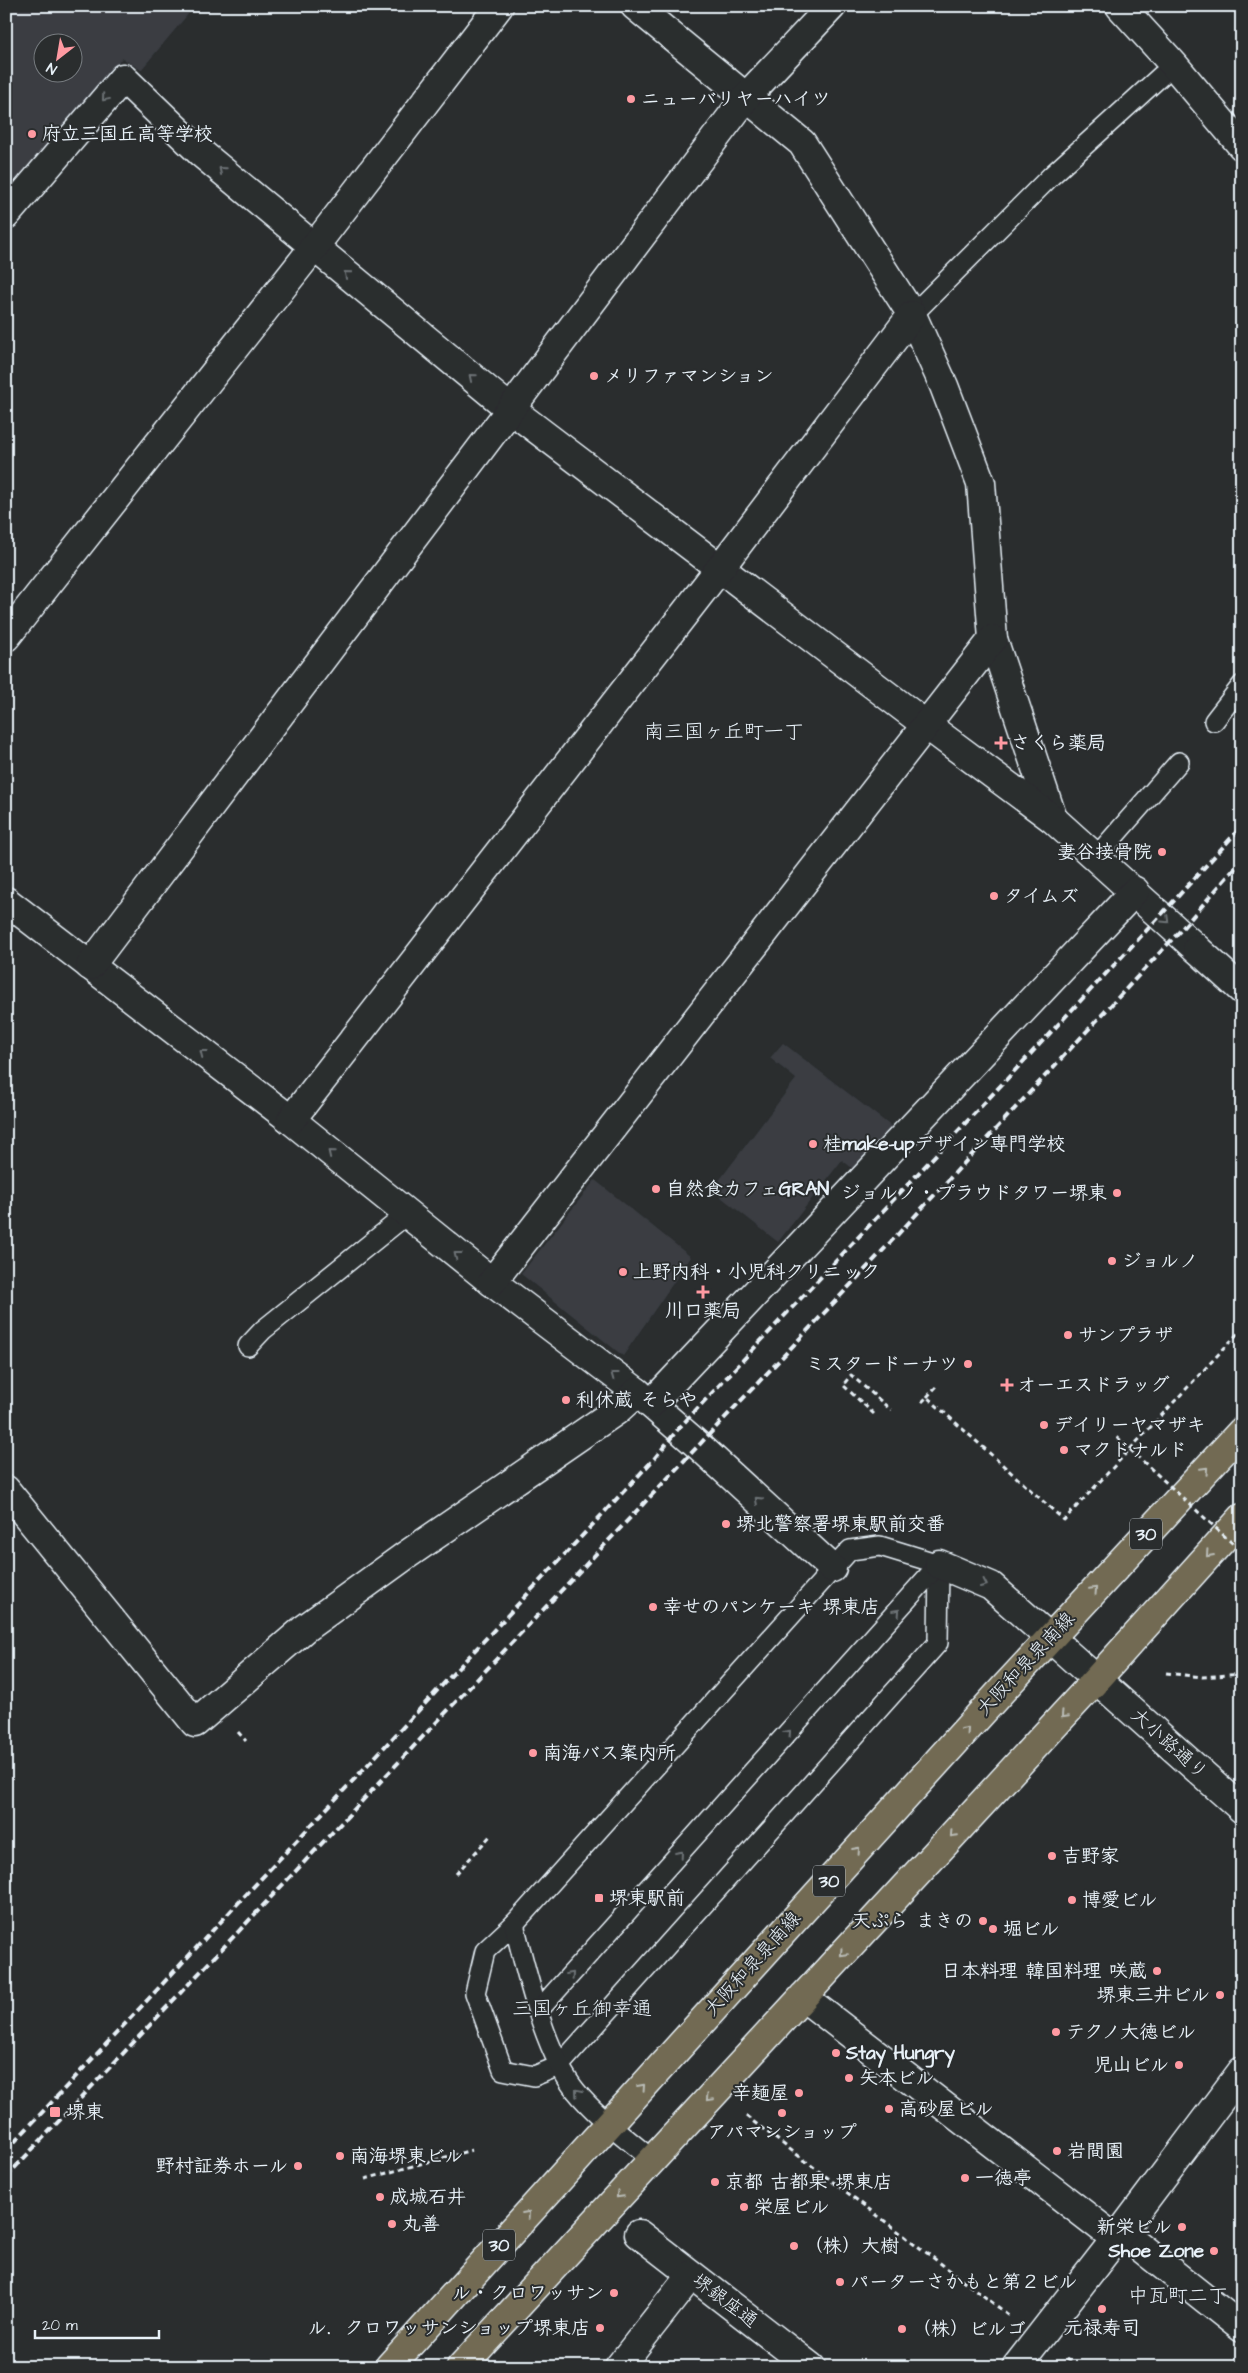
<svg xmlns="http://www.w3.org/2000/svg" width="1248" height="2373" viewBox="0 0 1248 2373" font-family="'Architects Daughter','Klee One',sans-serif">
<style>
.built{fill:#3a3d43;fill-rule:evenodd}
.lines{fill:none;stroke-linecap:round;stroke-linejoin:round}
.lane-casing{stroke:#e8f1f8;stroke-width:22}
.street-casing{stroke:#e8f1f8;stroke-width:31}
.secondary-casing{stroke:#e8f1f8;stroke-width:31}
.primary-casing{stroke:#e8f1f8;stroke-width:31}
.path{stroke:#e8f1f8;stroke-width:3;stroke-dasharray:5 4;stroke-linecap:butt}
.lane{stroke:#2a2d2e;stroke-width:19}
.street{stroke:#2a2d2e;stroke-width:28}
.secondary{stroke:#2a2d2e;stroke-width:28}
.primary{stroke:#726b52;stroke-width:28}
.rail{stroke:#e8f1f8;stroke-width:4;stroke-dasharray:8 4;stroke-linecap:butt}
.path-bridge{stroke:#e8f1f8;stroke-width:3;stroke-dasharray:5 4;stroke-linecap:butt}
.oneway{stroke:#6c7275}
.oneway2{stroke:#b9bbb6}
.poi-dot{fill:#ff9aa2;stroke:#2a2d2e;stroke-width:2}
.labels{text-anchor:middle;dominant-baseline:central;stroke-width:4;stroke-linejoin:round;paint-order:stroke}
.shield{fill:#2a2d2e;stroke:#afb6bb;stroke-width:1}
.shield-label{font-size:18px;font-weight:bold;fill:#e8f1f8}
.poi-label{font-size:19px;font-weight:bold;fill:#e8f1f8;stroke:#2a2d2e;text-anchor:start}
.street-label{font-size:19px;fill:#e8f1f8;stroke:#2a2d2e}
.neighbourhood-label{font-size:20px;fill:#e8f1f8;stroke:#2a2d2e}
</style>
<rect width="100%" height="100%" fill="#2a2d2e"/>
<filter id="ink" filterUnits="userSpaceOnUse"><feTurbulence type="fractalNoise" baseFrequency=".02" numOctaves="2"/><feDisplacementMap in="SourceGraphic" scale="10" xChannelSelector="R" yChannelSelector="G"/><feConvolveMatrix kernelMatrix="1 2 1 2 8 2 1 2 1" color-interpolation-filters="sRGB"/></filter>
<g filter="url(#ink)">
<g class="built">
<path d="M 6,6 L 195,6 L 141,70 L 122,58 L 6,196 ZM 42,42 L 72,42 L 72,72 L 42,72 Z"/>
<path d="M 783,1043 L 892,1127 L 857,1172 L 842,1160 L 778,1242 L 712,1190 L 796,1079 L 770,1058 Z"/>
<path d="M 595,1180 L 691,1257 L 623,1356 L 521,1274 Z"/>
</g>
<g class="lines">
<defs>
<g id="lane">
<path d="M 912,315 L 1051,176 L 1162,75"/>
<path d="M 1214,721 L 1242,685"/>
<path d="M 1096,857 L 1179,762"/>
<path d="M 248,1346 L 263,1330 L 406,1215"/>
<path d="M 880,1546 L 939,1564 L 938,1643 L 559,2066 L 534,2076 L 503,2070 L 475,1993 L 485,1951 L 514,1924 L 850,1550 Z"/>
<path d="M 514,1924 C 526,1971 545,2054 576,2091 C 597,2117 627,2138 652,2160"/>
<path d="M 538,2011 L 939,1564"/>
</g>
<g id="street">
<path d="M 635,6 L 802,143 L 912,315 L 944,386 L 981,483 L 993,639 L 1053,819"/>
<path d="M 1120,6 L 1174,65 L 1242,146"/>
<path d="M 6,215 L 123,78 L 201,153 L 509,408 L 925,724 L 1053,819 L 1197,949"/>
<path d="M 6,637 L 314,247 L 499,6"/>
<path d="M 6,901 L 291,1120 L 492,1282 L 637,1392 L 699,1446 L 832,1568"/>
<path d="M 90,966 L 747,96 L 832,6"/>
<path d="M 291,1120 L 720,568 L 912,315"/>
<path d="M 492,1282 L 993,639"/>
<path d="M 651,1404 L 1135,891"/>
<path d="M 6,1490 L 195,1723 L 304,1629 L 405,1556 L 616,1411 L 637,1392"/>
<path d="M 939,1564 L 991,1586 L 1050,1638"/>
<path d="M 803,1997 L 1116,2239"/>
<path d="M 1121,2232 L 1242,2328"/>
<path d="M 639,2234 L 811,2367"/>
<path d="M 619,2367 L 691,2275"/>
<path d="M 1016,2367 L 1121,2232 L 1242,2071"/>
</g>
<g id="secondary">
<path d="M 1197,949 L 1242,990"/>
<path d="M 1050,1638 L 1242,1809"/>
</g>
<g id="primary">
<path d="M 389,2367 L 1005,1687 L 1242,1431"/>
<path d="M 461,2367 L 1097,1679 L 1242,1518"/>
</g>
</defs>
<use href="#lane" class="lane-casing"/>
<use href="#street" class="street-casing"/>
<use href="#secondary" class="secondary-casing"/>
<use href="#primary" class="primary-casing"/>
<g class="path">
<path d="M 927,1397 L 936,1387"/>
<path d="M 922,1402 L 927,1397 L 1064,1520 L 1242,1329"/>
<path d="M 874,1414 L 843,1385 L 851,1375 L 891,1410"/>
<path d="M 1117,1437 L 1136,1455"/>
<path d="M 1166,1673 L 1202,1677 L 1242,1674"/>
<path d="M 238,1732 L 246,1741"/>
<path d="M 456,1874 L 491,1835"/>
<path d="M 746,2116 L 1010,2316"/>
<path d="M 365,2179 L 472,2150"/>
<path d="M 1067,2359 L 1077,2367"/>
</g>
<use href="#lane" class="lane"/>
<use href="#street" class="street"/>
<use href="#secondary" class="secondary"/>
<use href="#primary" class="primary"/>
<g class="rail">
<path d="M 6,2151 L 654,1459 L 679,1428 L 1161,915 L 1242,826"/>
<path d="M 6,2177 L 860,1275 L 1179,932 L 1242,860"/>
</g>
<path class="path-bridge" d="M 1136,1455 L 1242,1552"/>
</g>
<defs><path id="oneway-chevron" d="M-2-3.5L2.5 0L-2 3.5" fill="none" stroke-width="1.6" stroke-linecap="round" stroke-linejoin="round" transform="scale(1.25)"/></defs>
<g class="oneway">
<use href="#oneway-chevron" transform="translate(105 98) rotate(130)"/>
<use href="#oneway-chevron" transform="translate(222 170) rotate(-140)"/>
<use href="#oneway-chevron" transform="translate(347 274) rotate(-140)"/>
<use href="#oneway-chevron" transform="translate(472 377) rotate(-140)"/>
<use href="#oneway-chevron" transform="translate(1166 920) rotate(44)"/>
<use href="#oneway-chevron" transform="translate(203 1053) rotate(-142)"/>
<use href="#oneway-chevron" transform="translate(331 1153) rotate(-141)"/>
<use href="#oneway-chevron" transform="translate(457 1255) rotate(-142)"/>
<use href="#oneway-chevron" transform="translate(614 1375) rotate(-143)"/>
<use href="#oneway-chevron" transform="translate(758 1500) rotate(-137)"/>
<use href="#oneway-chevron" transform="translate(984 1584) rotate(25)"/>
<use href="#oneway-chevron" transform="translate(897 1612) rotate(-48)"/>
<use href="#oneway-chevron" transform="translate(788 1733) rotate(-48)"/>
<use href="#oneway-chevron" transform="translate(680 1854) rotate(-49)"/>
<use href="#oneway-chevron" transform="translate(571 1975) rotate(-48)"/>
<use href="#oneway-chevron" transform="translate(578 2092) rotate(-131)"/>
</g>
<g class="oneway2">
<use href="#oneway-chevron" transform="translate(1205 1470) rotate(-47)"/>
<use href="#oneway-chevron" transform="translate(1209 1554) rotate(132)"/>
<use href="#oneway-chevron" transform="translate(1094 1590) rotate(-47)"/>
<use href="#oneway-chevron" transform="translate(1064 1715) rotate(133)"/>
<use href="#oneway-chevron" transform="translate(966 1730) rotate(-48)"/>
<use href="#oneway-chevron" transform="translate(953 1834) rotate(133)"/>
<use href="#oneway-chevron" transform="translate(857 1850) rotate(-48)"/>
<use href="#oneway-chevron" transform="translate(843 1953) rotate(133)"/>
<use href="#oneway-chevron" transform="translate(642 2087) rotate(-48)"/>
<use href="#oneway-chevron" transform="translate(709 2098) rotate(133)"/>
<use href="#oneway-chevron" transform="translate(619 2195) rotate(133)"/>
<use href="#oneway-chevron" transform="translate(527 2214) rotate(-48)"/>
</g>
</g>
<g class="poi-dot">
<circle cx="631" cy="99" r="5"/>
<circle cx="32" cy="134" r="5"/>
<circle cx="594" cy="376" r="5"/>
<path d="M998.5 735.5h5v5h5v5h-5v5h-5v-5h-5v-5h5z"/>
<circle cx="1162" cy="852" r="5"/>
<circle cx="994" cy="896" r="5"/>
<circle cx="813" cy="1144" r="5"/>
<circle cx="656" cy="1189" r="5"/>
<circle cx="1117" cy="1193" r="5"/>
<circle cx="1112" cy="1261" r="5"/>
<circle cx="623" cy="1272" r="5"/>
<path d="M700.5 1284.5h5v5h5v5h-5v5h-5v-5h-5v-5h5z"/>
<circle cx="1068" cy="1335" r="5"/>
<circle cx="968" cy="1364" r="5"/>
<path d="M1004.5 1377.5h5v5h5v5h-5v5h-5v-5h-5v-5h5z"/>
<circle cx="566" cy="1400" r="5"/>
<circle cx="1044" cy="1425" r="5"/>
<circle cx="1064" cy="1450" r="5"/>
<circle cx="726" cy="1524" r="5"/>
<circle cx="653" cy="1607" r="5"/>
<circle cx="533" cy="1753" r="5"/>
<circle cx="1052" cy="1856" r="5"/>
<rect x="594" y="1893" width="10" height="10" rx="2.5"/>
<circle cx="1072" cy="1900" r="5"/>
<circle cx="983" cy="1921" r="5"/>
<circle cx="993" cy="1929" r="5"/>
<circle cx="1157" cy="1971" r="5"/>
<circle cx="1220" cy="1995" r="5"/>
<circle cx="1056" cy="2032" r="5"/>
<circle cx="836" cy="2053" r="5"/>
<circle cx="1179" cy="2065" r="5"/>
<circle cx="849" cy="2078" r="5"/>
<circle cx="799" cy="2093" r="5"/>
<circle cx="889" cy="2109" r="5"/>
<rect x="49" y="2106" width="12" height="12" rx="2.5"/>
<circle cx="782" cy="2113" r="5"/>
<circle cx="1057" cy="2151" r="5"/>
<circle cx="340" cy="2156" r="5"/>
<circle cx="298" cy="2166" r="5"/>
<circle cx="965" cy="2178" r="5"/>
<circle cx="715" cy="2182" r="5"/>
<circle cx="380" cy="2197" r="5"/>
<circle cx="744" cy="2207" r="5"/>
<circle cx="392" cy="2224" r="5"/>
<circle cx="1182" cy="2227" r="5"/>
<circle cx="794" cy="2246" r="5"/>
<circle cx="1214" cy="2251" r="5"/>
<circle cx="840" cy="2282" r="5"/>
<circle cx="614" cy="2293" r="5"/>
<circle cx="1102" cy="2309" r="5"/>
<circle cx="600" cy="2328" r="5"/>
<circle cx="902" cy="2329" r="5"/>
</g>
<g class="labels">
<g class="shield">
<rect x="1130" y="1518.5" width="32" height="31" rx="4"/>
<rect x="813" y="1865.5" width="32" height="31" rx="4"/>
<rect x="483" y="2229.5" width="32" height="31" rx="4"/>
</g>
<g class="shield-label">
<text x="1146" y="1534">30</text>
<text x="829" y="1881">30</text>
<text x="499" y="2245">30</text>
</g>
<g class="poi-label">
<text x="641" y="99">ニューバリヤーハイツ</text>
<text x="42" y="134">府立三国丘高等学校</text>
<text x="604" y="376">メリファマンション</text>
<text x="1011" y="743">さくら薬局</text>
<text x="1152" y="852" text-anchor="end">妻谷接骨院</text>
<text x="1004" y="896">タイムズ</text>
<text x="823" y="1144">桂make-upデザイン専門学校</text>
<text x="666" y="1189">自然食カフェGRAN</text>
<text x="1107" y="1193" text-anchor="end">ジョルノ・プラウドタワー堺東</text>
<text x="1122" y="1261">ジョルノ</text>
<text x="633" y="1272">上野内科・小児科クリニック</text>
<text x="703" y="1311" text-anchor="middle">川口薬局</text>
<text x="1078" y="1335">サンプラザ</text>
<text x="958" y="1364" text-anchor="end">ミスタードーナツ</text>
<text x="1017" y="1385">オーエスドラッグ</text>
<text x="576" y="1400">利休蔵 そらや</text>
<text x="1054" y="1425">デイリーヤマザキ</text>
<text x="1074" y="1450">マクドナルド</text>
<text x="736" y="1524">堺北警察署堺東駅前交番</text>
<text x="663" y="1607">幸せのパンケーキ 堺東店</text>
<text x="543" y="1753">南海バス案内所</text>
<text x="1062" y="1856">吉野家</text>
<text x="609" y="1898">堺東駅前</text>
<text x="1082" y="1900">博愛ビル</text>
<text x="973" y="1921" text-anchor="end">天ぷら まきの</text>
<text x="1003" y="1929">堀ビル</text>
<text x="1147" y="1971" text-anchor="end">日本料理 韓国料理 咲蔵</text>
<text x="1210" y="1995" text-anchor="end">堺東三井ビル</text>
<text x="1066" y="2032">テクノ大徳ビル</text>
<text x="846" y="2053">Stay Hungry</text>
<text x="1169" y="2065" text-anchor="end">児山ビル</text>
<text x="859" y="2078">矢本ビル</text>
<text x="789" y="2093" text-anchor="end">辛麺屋</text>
<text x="899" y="2109">高砂屋ビル</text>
<text x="66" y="2112">堺東</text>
<text x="782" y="2132" text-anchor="middle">アパマンショップ</text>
<text x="1067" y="2151">岩間園</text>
<text x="350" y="2156">南海堺東ビル</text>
<text x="288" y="2166" text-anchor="end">野村証券ホール</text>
<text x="975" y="2178">一徳亭</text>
<text x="725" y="2182">京都 古都果 堺東店</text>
<text x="390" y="2197">成城石井</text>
<text x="754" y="2207">栄屋ビル</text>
<text x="402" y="2224">丸善</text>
<text x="1172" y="2227" text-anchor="end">新栄ビル</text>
<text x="804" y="2246">（株）大樹</text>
<text x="1204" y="2251" text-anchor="end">Shoe Zone</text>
<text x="850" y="2282">パーターさかもと第２ビル</text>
<text x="604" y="2293" text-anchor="end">ル・クロワッサン</text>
<text x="590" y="2328" text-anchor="end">ル．クロワッサンショップ堺東店</text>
<text x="1102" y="2328" text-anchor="middle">元禄寿司</text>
<text x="912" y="2329">（株）ビルゴ</text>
</g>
<g class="street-label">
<text transform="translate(1026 1664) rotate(-47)">大阪和泉泉南線</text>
<text transform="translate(1169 1744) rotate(42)">大小路通り</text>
<text transform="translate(753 1964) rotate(-48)">大阪和泉泉南線</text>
<text transform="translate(725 2301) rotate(37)">堺銀座通</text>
</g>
<g class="neighbourhood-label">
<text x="724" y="732">南三国ヶ丘町一丁</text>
<text x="582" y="2009">三国ヶ丘御幸通</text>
<text x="1178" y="2296">中瓦町二丁</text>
</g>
</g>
<rect width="1248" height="2373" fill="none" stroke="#2a2d2e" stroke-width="25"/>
<rect x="12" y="12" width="1223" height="2348" fill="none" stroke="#e8f1f8" stroke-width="2" filter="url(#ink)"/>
<g transform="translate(58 58) rotate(211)"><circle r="24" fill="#2a2d2e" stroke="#767b7f"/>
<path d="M0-4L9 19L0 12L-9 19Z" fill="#ff9aa2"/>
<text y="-8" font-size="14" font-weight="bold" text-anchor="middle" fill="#e8f1f8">N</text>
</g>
<path d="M35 2330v8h124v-8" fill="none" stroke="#e8f1f8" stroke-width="2.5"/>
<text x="42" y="2330" font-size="15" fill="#e8f1f8" stroke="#2a2d2e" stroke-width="4" paint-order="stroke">20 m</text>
</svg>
